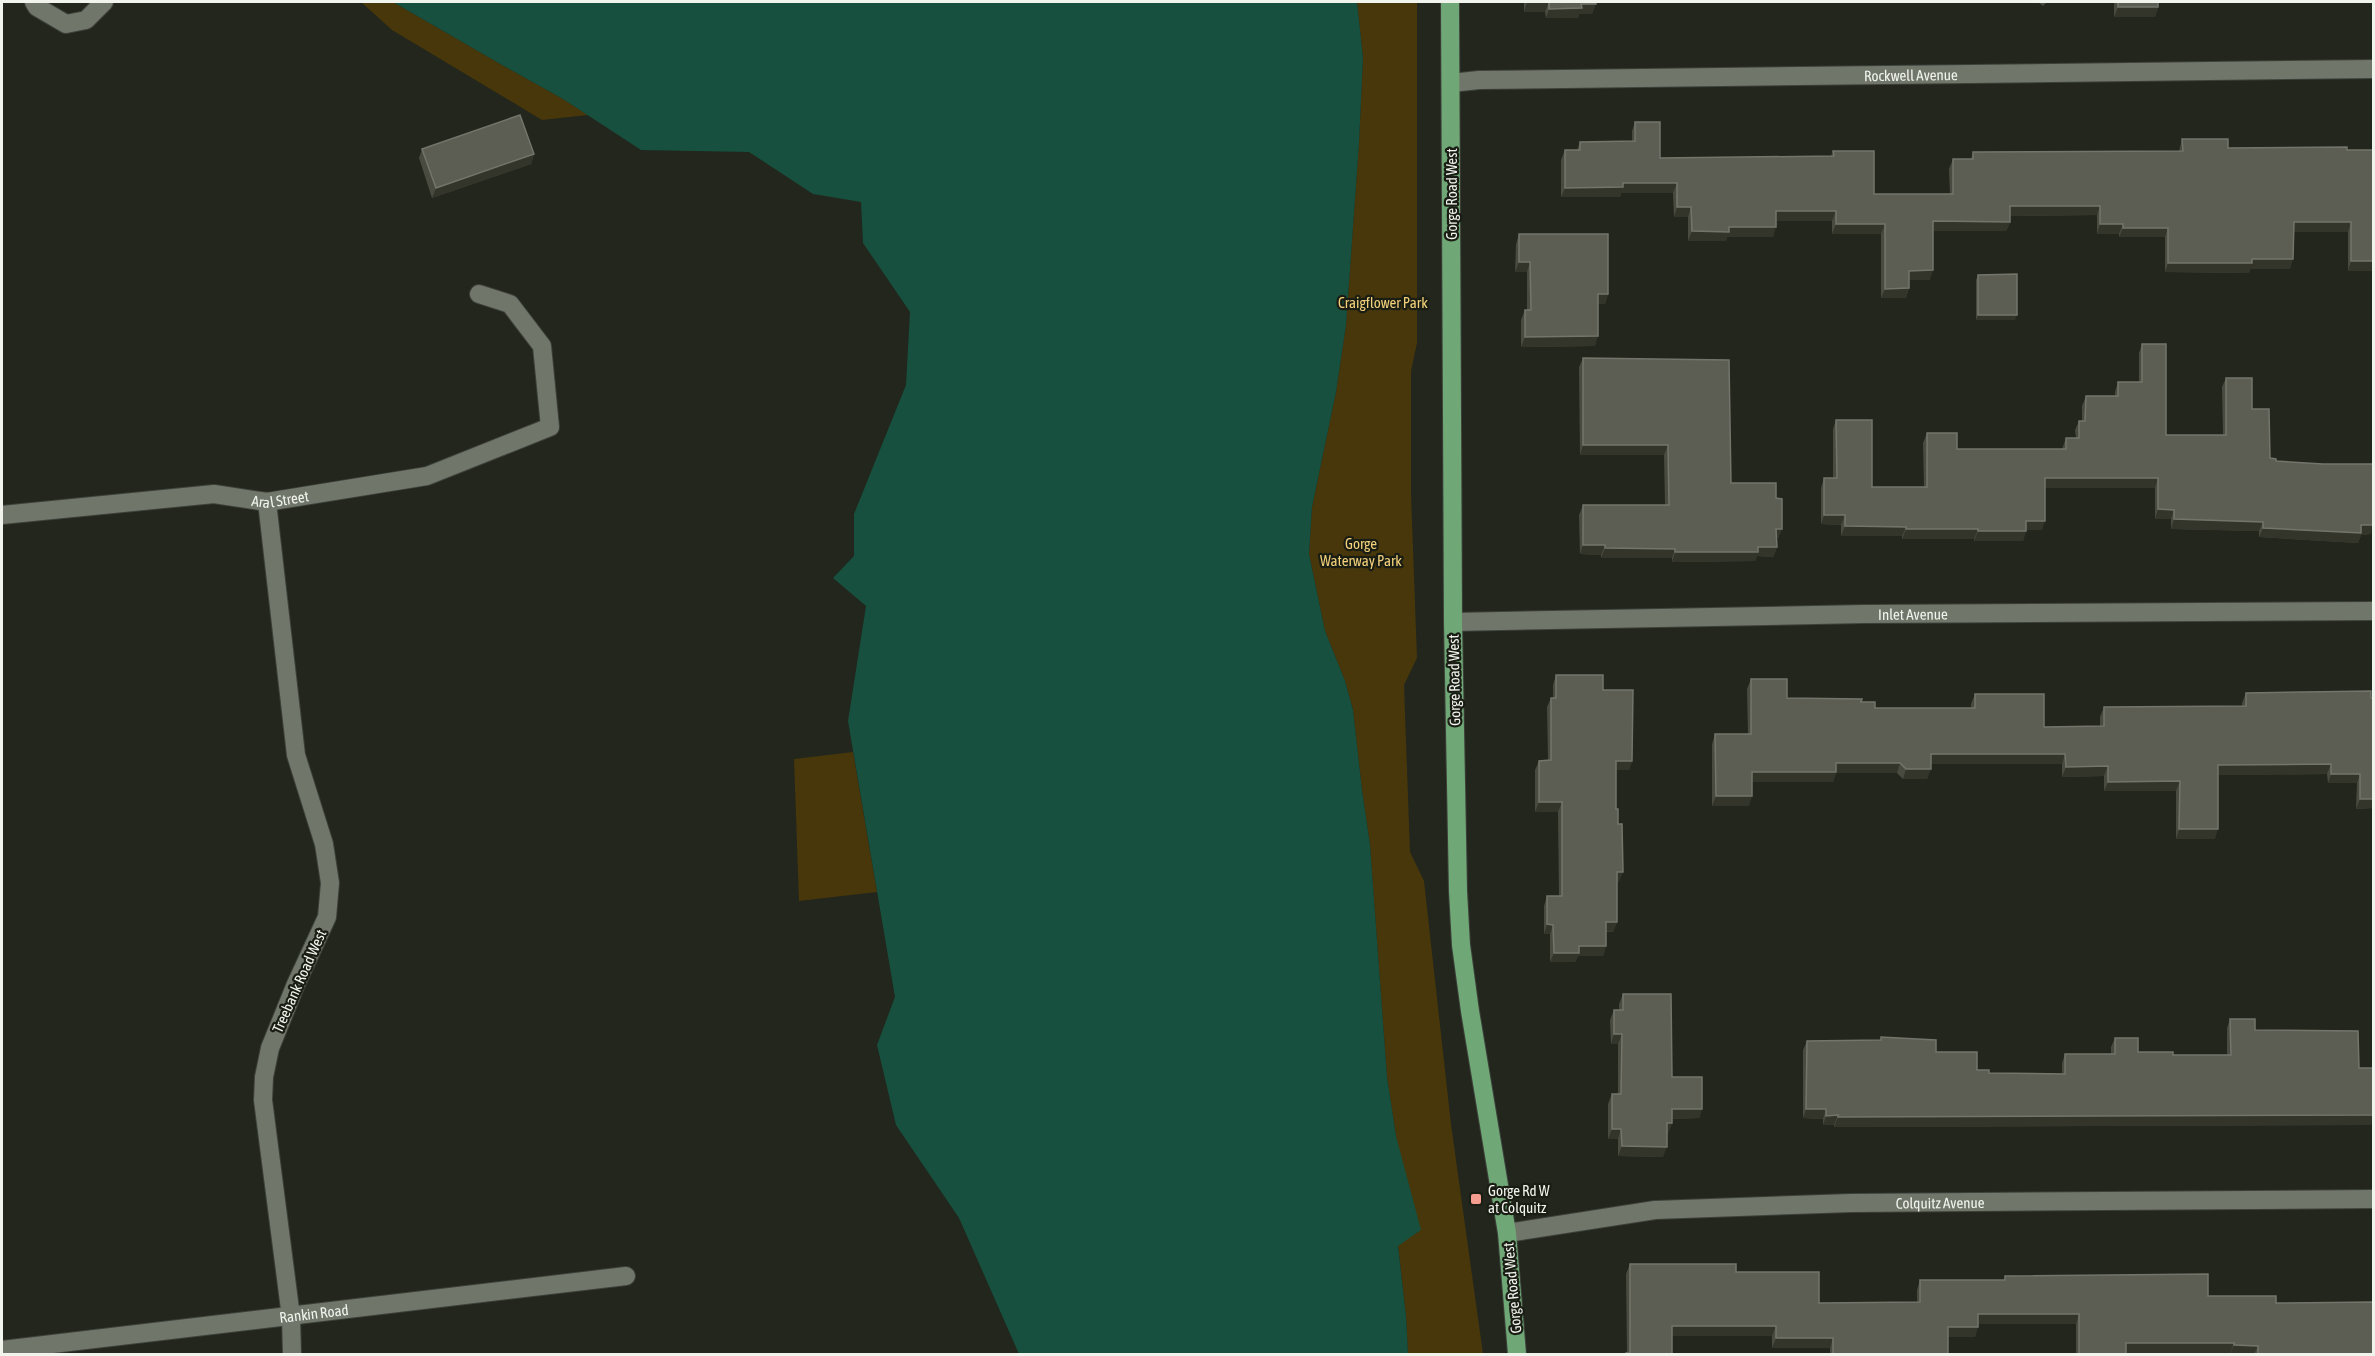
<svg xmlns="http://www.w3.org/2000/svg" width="2375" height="1356" viewBox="0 0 2375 1356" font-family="'Asap Condensed',sans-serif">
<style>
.green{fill:#47370b}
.water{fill:#17503e}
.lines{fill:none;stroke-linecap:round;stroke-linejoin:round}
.minor-casing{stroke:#3d413a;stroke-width:20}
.major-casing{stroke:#3d413a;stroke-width:20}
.minor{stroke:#71766b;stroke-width:18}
.major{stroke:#6fa776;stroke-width:18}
.wall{fill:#4a4b40}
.shaded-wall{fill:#33342a}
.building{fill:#5c5d53;stroke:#73756b;stroke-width:1.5}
.poi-dot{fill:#f59d8f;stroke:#191d14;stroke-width:2}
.labels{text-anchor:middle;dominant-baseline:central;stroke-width:4.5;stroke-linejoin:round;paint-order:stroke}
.street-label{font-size:15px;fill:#f0f4ed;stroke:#191d14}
.park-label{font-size:15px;fill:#f3d17a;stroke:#191d14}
.poi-label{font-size:15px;fill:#f0f4ed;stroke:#191d14;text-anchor:start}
</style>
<rect width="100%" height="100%" fill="#22261d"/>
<g class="green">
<path d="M 361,2 L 393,2 L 502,65 L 563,99 L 588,115 L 542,120 L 392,30 Z"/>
<path d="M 1357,2 L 1417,2 L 1417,343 L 1411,371 L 1411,494 L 1417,658 L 1404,685 L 1410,852 L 1424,881 L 1451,1124 L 1483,1354 L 1408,1354 L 1406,1316 L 1398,1245 L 1396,1136 L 1387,1077 L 1370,845 L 1362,790 L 1353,710 L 1345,681 L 1325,631 L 1309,554 L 1312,507 L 1336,392 L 1346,325 L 1359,143 L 1363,58 Z"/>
<path d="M 853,752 L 877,892 L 799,901 L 794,759 Z"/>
</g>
<path class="water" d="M 393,2 L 1357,2 L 1363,58 L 1359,143 L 1346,325 L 1336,392 L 1312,507 L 1309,554 L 1325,631 L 1345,681 L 1353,710 L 1362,790 L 1370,845 L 1387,1077 L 1396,1136 L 1421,1230 L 1398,1246 L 1406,1316 L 1408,1354 L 1019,1354 L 959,1218 L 896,1125 L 877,1045 L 895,997 L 848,721 L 866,606 L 833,578 L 854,556 L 854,514 L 906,385 L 910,312 L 863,243 L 861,202 L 813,194 L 749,152 L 641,150 L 563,99 L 502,65 Z"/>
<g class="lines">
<defs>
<g id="minor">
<path d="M 34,2 L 37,7 L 66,24 L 86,20 L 104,2"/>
<path id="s1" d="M 1451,83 L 1479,80 L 2374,69"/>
<path d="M 267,502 L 296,755 L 324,844 L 330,883 L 327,917 L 296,984 L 270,1048 L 264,1077 L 263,1100 L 291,1317 L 292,1354"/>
<path id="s2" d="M 2,515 L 214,494 L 267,502 L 427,476 L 550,427 L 542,346 L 510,304 L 479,294"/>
<path id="s3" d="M 1453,622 L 1864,614 L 2374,611"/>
<path id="s4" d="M 1507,1233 L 1655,1210 L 1851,1203 L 2374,1199"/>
<path id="s5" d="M 2,1350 L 626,1276"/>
</g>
<path id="major" d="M 1450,2 L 1453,622 L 1458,891 L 1461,945 L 1470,1011 L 1507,1233 L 1517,1354"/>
</defs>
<use href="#minor" class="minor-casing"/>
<use href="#major" class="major-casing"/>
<use href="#minor" class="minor"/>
<use href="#major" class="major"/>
</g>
<g class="wall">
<path d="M 1524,2 L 1596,2 L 1592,14 L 1579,14 L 1578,18 L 1546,18 L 1545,12 L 1524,12 Z"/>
<path d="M 2038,2 L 2047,2 L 2043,6 Z"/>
<path d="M 2103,2 L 2158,2 L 2158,7 L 2155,17 L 2114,17 L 2114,3 L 2103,3 Z"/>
<path d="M 1635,122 L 1660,158 L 1831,156 L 1833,151 L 1874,194 L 1950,194 L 1949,169 L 1953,159 L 1971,159 L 1973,152 L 2179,151 L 2182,139 L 2228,148 L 2347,150 L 2373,271 L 2348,271 L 2348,232 L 2294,232 L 2290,269 L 2250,269 L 2249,273 L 2165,272 L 2165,237 L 2119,237 L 2119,234 L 2097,234 L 2097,215 L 2010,216 L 2010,222 L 2006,231 L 1933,231 L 1930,280 L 1909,280 L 1909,288 L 1906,298 L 1881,298 L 1881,234 L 1832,234 L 1832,221 L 1776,221 L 1773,237 L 1727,237 L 1726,241 L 1688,241 L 1688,217 L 1674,217 L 1673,193 L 1621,193 L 1620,197 L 1561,197 L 1561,160 L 1565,150 L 1577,150 L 1580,142 L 1632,141 L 1632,131 Z"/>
<path d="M 422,149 L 534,154 L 531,164 L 432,198 L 419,158 Z"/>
<path d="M 1519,234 L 1608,294 L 1605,304 L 1598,304 L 1595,346 L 1521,347 L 1521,320 L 1525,310 L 1527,310 L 1527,272 L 1515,272 L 1516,244 Z"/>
<path d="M 1978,275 L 2015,320 L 1976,320 L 1976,280 Z"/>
<path d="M 2142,344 L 2166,435 L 2223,435 L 2222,387 L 2226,378 L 2252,409 L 2270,458 L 2276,461 L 2371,534 L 2361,535 L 2358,543 L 2259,537 L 2259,531 L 2171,529 L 2171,519 L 2155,519 L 2155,488 L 2045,488 L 2042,530 L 2026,530 L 2023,541 L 1974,541 L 1974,539 L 1902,539 L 1902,536 L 1841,536 L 1841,525 L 1821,524 L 1821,488 L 1824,478 L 1833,478 L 1833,429 L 1836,420 L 1872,487 L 1924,487 L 1923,443 L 1927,433 L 1957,449 L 2062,449 L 2066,438 L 2076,438 L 2075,430 L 2079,421 L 2082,421 L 2082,406 L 2086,396 L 2115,396 L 2115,392 L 2118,382 L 2139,382 L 2139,353 Z"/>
<path d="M 1583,358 L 1731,483 L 1776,498 L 1782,529 L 1778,538 L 1776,538 L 1777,547 L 1773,557 L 1757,556 L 1755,561 L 1672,562 L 1672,558 L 1601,558 L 1601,555 L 1580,554 L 1579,515 L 1583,505 L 1665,505 L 1664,455 L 1580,455 L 1579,367 Z"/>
<path d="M 1556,675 L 1603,690 L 1632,761 L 1629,770 L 1616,770 L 1616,809 L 1619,882 L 1617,882 L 1617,922 L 1613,932 L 1606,932 L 1606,946 L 1603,956 L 1578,956 L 1575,962 L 1550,962 L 1550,934 L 1544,934 L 1544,906 L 1547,896 L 1559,896 L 1558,812 L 1535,812 L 1535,770 L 1539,761 L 1548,760 L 1547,707 L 1551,698 L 1553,698 L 1553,685 Z"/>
<path d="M 1751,679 L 1787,698 L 1861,702 L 1875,708 L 1971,708 L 1971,704 L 1975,694 L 2044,727 L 2100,727 L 2100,717 L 2104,707 L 2242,706 L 2242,703 L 2246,693 L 2373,698 L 2373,808 L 2356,809 L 2357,783 L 2328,783 L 2327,774 L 2218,775 L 2215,839 L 2176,839 L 2176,791 L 2104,791 L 2104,776 L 2062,777 L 2062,764 L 1931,764 L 1927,779 L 1903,779 L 1897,773 L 1836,773 L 1833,782 L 1752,782 L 1749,806 L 1712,806 L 1712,744 L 1715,734 L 1748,734 L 1747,689 Z"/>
<path d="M 1623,994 L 1672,1077 L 1702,1109 L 1699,1118 L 1672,1119 L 1672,1123 L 1668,1133 L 1667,1133 L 1663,1157 L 1618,1156 L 1618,1139 L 1608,1139 L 1608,1104 L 1612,1094 L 1618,1094 L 1618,1044 L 1611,1044 L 1610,1020 L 1614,1010 L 1619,1010 L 1619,1004 Z"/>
<path d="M 2230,1019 L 2255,1030 L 2359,1068 L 2371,1125 L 1834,1127 L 1834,1125 L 1823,1125 L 1823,1119 L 1803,1118 L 1803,1050 L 1807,1041 L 1880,1040 L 1881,1037 L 1936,1052 L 1977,1070 L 1989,1073 L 2062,1074 L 2062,1063 L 2065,1054 L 2111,1054 L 2111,1047 L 2115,1038 L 2138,1052 L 2173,1055 L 2227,1055 L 2227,1028 Z"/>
<path d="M 1630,1264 L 1736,1272 L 1819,1303 L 1917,1302 L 1917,1290 L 1920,1280 L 2004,1280 L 2005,1276 L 2276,1303 L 2373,1354 L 2230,1354 L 2230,1353 L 2126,1353 L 2126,1354 L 2076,1354 L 2076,1324 L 1978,1324 L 1975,1337 L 1948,1337 L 1948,1354 L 1830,1354 L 1830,1348 L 1772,1348 L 1772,1336 L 1672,1336 L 1672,1354 L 1627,1353 L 1626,1274 Z"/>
</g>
<g class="shaded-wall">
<path d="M 1527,2 L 1549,2 L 1545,12 L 1524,12 Z"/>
<rect x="2103" y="2" width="11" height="1"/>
<path d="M 1581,4 L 1596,4 L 1592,14 L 1579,14 L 1578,18 L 1546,18 L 1549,9 Z"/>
<path d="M 2118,7 L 2158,7 L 2155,17 L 2114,17 Z"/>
<path d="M 534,154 L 531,164 L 432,198 L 436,188 Z"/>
<path d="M 1623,183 L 1677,183 L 1673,193 L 1621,193 L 1620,197 L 1561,197 L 1565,188 Z"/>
<path d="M 2010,206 L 2100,206 L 2097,215 L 2006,216 Z"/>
<path d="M 1677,207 L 1691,207 L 1688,217 L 1674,217 Z"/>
<path d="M 1776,211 L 1836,211 L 1832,221 L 1773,221 Z"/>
<path d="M 1933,221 L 2010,222 L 2006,231 L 1929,231 Z"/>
<path d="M 2294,222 L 2351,222 L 2348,232 L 2290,232 Z"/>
<path d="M 1836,224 L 1885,224 L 1881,234 L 1832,234 Z"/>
<path d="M 2100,224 L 2123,224 L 2119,234 L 2097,234 Z"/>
<path d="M 1729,227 L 1776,227 L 1773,237 L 1727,237 L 1726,241 L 1688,241 L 1692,231 Z"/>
<path d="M 2123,228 L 2168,228 L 2165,237 L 2119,237 Z"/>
<path d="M 2252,259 L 2293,259 L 2290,269 L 2250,269 L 2249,273 L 2165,272 L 2168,263 Z"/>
<path d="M 2351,261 L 2373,261 L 2373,271 L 2348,271 Z"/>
<path d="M 1519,262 L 1530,262 L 1527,272 L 1515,272 Z"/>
<path d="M 1933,270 L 1930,280 L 1905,280 L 1909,271 Z"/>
<path d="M 1909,288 L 1906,298 L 1881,298 L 1885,289 Z"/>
<path d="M 1598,294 L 1608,294 L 1605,304 L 1594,304 Z"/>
<path d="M 1978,315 L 2017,315 L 2015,320 L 1976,320 Z"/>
<path d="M 1598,336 L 1595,346 L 1521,347 L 1525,337 Z"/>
<path d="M 1583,445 L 1668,445 L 1664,455 L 1580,455 Z"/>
<path d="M 2045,478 L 2158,478 L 2155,488 L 2041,488 Z"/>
<path d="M 2158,509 L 2174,510 L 2171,519 L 2155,519 Z"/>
<path d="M 1824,515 L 1845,515 L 1841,525 L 1821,524 Z"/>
<path d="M 2174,519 L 2263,522 L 2259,531 L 2171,529 Z"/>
<path d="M 2026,521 L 2045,521 L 2042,530 L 2023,530 Z"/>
<path d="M 2373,525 L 2371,534 L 2361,535 L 2358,543 L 2259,537 L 2263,528 Z"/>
<path d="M 1845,526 L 1906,527 L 1902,536 L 1841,536 Z"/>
<path d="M 1776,529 L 1782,529 L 1778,538 L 1773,538 Z"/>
<path d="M 1906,529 L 1978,529 L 1974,539 L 1902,539 Z"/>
<path d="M 1978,531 L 2026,531 L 2023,541 L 1974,541 Z"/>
<path d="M 1583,545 L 1605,545 L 1601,555 L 1580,554 Z"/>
<path d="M 1758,547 L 1777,547 L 1773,557 L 1757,556 L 1755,561 L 1672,562 L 1675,552 Z"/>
<path d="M 1605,548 L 1675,549 L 1672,558 L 1601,558 Z"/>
<path d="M 1931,754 L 2065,754 L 2062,764 L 1927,764 Z"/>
<path d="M 1616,761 L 1632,761 L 1629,770 L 1613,770 Z"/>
<path d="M 1836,763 L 1900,763 L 1897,773 L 1836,773 L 1833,782 L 1749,782 L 1752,772 Z"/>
<path d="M 2331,764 L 2327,774 L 2215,775 L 2218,765 Z"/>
<path d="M 2108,766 L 2104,776 L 2062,777 L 2066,767 Z"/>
<path d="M 1906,769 L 1931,769 L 1927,779 L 1903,779 Z"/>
<path d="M 2331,774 L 2360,774 L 2357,783 L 2328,783 Z"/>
<path d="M 2180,781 L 2176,791 L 2104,791 L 2108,782 Z"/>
<path d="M 1716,796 L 1752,796 L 1749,806 L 1712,806 Z"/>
<path d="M 2360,799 L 2373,799 L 2373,808 L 2356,809 Z"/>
<path d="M 1539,802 L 1562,802 L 1558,812 L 1535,812 Z"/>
<path d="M 2179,829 L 2218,829 L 2215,839 L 2176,839 Z"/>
<path d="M 1617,872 L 1623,872 L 1619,882 L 1613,882 Z"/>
<path d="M 1606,922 L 1617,922 L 1613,932 L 1603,931 Z"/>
<path d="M 1547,924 L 1553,925 L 1550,934 L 1544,934 Z"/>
<path d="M 1579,946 L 1606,946 L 1603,956 L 1578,956 L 1575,962 L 1550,962 L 1554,953 Z"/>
<path d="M 1614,1034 L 1622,1034 L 1618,1044 L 1611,1044 Z"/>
<path d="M 1672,1109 L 1702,1109 L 1699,1118 L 1668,1119 Z"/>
<path d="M 1806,1109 L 1826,1109 L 1823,1119 L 1803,1118 Z"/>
<path d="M 1838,1115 L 1834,1125 L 1823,1125 L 1826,1116 Z"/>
<path d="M 2373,1115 L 2373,1119 L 2371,1125 L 1834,1127 L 1838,1117 Z"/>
<path d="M 1667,1123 L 1672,1123 L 1668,1133 L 1663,1133 Z"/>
<path d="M 1612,1129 L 1621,1129 L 1618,1139 L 1608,1139 Z"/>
<path d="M 1622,1146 L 1667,1147 L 1663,1157 L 1618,1156 Z"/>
<path d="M 1978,1314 L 2079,1314 L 2076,1324 L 1975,1324 Z"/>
<path d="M 1672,1326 L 1776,1326 L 1772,1336 L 1668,1336 Z"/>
<path d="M 1948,1327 L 1978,1327 L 1975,1337 L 1945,1337 Z"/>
<path d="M 1776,1338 L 1833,1338 L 1830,1348 L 1772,1348 Z"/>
<path d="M 2126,1343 L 2234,1343 L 2230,1353 L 2122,1353 Z"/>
<path d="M 2234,1345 L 2258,1346 L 2254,1354 L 2230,1354 Z"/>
</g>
<g class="building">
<path d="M 1527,2 L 1596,2 L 1596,4 L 1581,4 L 1582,8 L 1549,9 L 1549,2 Z"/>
<rect x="2118" y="2" width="40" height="5"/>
<path d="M 520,115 L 534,154 L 436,188 L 422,149 Z"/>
<path d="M 1635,122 L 1660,122 L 1660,158 L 1834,156 L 1833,151 L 1874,151 L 1874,194 L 1953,194 L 1953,159 L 1973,159 L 1973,152 L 2183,151 L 2182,139 L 2228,139 L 2228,148 L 2347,147 L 2347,150 L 2373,150 L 2373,261 L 2351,261 L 2351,222 L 2294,222 L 2293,259 L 2252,259 L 2252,263 L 2168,263 L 2168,228 L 2123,228 L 2123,224 L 2100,224 L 2100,206 L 2010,206 L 2010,222 L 1933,221 L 1933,270 L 1909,271 L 1909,288 L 1885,289 L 1885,224 L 1836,224 L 1836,211 L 1776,211 L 1776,227 L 1729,227 L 1729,232 L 1692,231 L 1691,207 L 1677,207 L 1677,183 L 1623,183 L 1623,187 L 1565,188 L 1565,150 L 1580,150 L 1580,142 L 1635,141 Z"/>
<path d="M 1519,234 L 1608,234 L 1608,294 L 1598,294 L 1598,336 L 1525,337 L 1525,310 L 1531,310 L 1530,262 L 1519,262 Z"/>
<path d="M 2017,274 L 2017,315 L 1978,315 L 1978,275 Z"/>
<path d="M 2142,344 L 2166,344 L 2166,435 L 2226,435 L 2226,378 L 2252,378 L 2252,409 L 2269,409 L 2270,458 L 2276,459 L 2276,461 L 2323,464 L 2373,464 L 2373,525 L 2361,525 L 2361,533 L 2263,528 L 2263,522 L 2174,519 L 2174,510 L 2158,509 L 2158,478 L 2045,478 L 2045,521 L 2026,521 L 2026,531 L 1978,531 L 1978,529 L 1906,529 L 1906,527 L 1845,526 L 1845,515 L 1824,515 L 1824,478 L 1837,478 L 1836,420 L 1872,420 L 1872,487 L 1927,487 L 1927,433 L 1957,433 L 1957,449 L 2066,449 L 2066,438 L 2079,438 L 2079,421 L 2085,421 L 2086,396 L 2118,396 L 2118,382 L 2142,382 Z"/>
<path d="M 1583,358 L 1729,360 L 1731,483 L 1776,483 L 1776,498 L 1782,499 L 1782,529 L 1776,529 L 1777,547 L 1758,547 L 1758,552 L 1675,552 L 1675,549 L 1605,548 L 1605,545 L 1583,545 L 1583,505 L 1669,505 L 1668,445 L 1583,445 Z"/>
<path d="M 1556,675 L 1603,675 L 1603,690 L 1633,690 L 1632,761 L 1616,761 L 1616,809 L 1618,809 L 1618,824 L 1622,824 L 1623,872 L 1617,872 L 1617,922 L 1606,922 L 1606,946 L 1579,946 L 1579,953 L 1554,953 L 1553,925 L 1547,924 L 1547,896 L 1562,896 L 1562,802 L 1539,802 L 1539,761 L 1551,760 L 1551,698 L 1556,698 Z"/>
<path d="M 1751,679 L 1787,679 L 1787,698 L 1862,699 L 1861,702 L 1875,702 L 1875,708 L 1975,708 L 1975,694 L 2044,694 L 2044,727 L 2104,726 L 2104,707 L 2246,706 L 2246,693 L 2371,691 L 2371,698 L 2373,698 L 2373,799 L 2360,799 L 2360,774 L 2331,774 L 2331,764 L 2218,765 L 2218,829 L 2179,829 L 2180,781 L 2108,782 L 2108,766 L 2066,767 L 2065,754 L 1931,754 L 1931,769 L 1906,769 L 1900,763 L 1836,763 L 1836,772 L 1752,772 L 1752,796 L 1716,796 L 1715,734 L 1751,734 Z"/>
<path d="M 1623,994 L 1671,994 L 1672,1077 L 1702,1077 L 1702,1109 L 1672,1109 L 1672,1123 L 1667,1123 L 1667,1147 L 1622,1146 L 1621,1129 L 1612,1129 L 1612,1094 L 1621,1094 L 1622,1034 L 1614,1034 L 1614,1010 L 1623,1010 Z"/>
<path d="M 2230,1019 L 2255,1019 L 2255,1030 L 2358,1031 L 2359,1068 L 2373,1068 L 2373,1115 L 1838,1117 L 1838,1115 L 1826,1116 L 1826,1109 L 1806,1109 L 1807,1041 L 1881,1040 L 1881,1037 L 1936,1040 L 1936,1052 L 1977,1052 L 1977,1070 L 1989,1070 L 1989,1073 L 2065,1074 L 2065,1054 L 2115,1054 L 2115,1038 L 2138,1038 L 2138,1052 L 2173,1052 L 2173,1055 L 2231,1055 Z"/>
<path d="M 1630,1264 L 1736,1264 L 1736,1272 L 1819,1272 L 1819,1303 L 1920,1302 L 1920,1280 L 2005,1280 L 2005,1276 L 2208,1274 L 2208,1296 L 2276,1296 L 2276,1303 L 2373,1302 L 2373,1354 L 2258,1354 L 2258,1346 L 2234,1345 L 2234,1343 L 2126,1343 L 2126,1354 L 2079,1354 L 2079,1314 L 1978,1314 L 1978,1327 L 1948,1327 L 1948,1354 L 1833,1354 L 1833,1338 L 1776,1338 L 1776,1326 L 1672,1326 L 1672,1354 L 1626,1354 L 1626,1353 L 1630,1353 Z"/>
</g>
<rect class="poi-dot" x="1470" y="1193" width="12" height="12" rx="3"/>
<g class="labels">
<g class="street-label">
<text stroke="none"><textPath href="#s1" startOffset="460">Rockwell Avenue</textPath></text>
<text transform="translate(1451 194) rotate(-90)">Gorge Road West</text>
<text stroke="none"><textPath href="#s2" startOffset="280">Aral Street</textPath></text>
<text stroke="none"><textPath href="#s3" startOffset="460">Inlet Avenue</textPath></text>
<text transform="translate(1454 680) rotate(-91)">Gorge Road West</text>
<text transform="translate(299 981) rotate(-66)">Treebank Road West</text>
<text stroke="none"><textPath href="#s4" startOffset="435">Colquitz Avenue</textPath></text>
<text transform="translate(1512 1288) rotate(-95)">Gorge Road West</text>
<text stroke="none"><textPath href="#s5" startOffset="314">Rankin Road</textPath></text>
</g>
<g class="park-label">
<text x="1383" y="302">Craigflower Park</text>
<text x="1361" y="543">Gorge<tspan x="1361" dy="17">Waterway Park</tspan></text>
</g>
<g class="poi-label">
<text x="1488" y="1190">Gorge Rd W<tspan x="1488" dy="17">at Colquitz</tspan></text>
</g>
</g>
<rect width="2375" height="1356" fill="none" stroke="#f0f4ed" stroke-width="6"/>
</svg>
